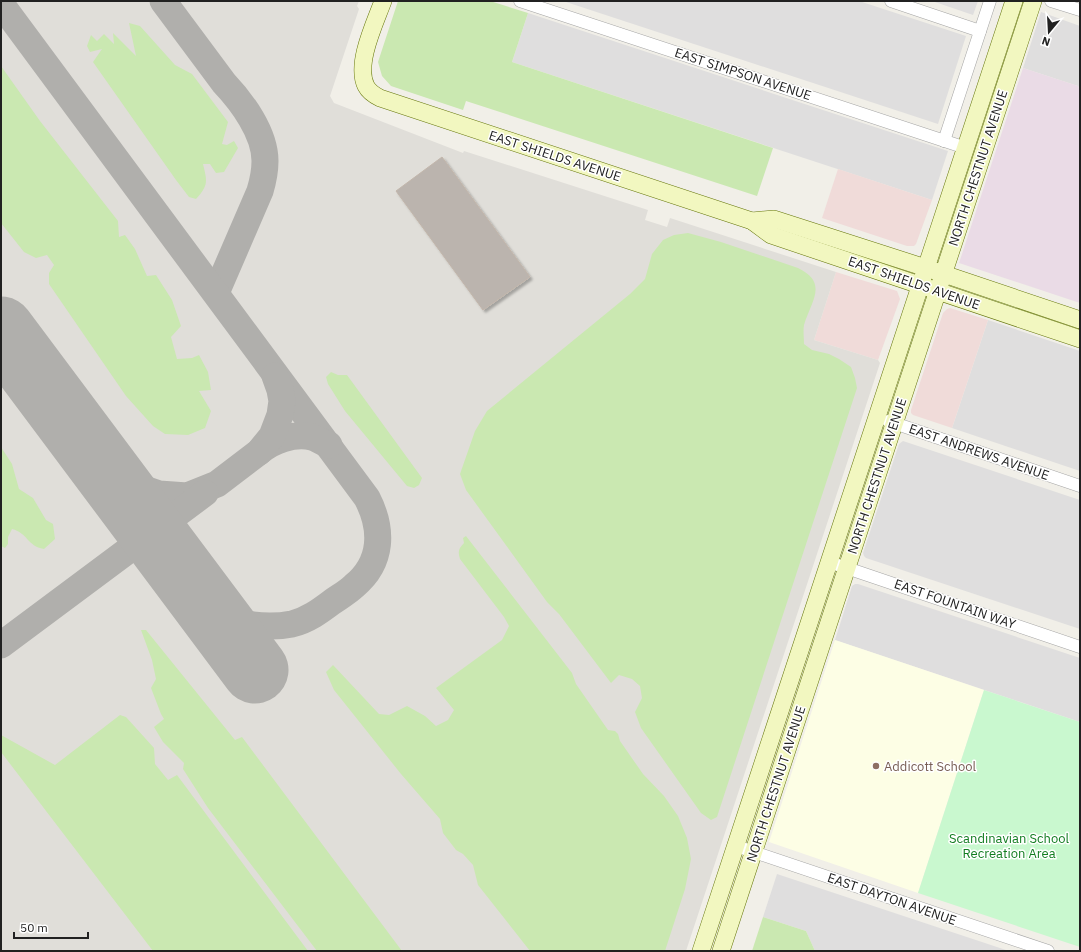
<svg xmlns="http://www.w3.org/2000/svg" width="1081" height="952" viewBox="0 0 1081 952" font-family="'IBM Plex Sans',sans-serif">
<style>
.residential{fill:#dfdede}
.commercial{fill:#f0dbd9}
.industrial{fill:#eadbe6}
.education{fill:#fdfee5}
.airport{fill:#e0ded9}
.grass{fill:#cae8b1}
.park{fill:#c9f8cf}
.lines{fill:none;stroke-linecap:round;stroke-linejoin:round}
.taxiway{stroke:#b0afac;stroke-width:27}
.runway{stroke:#b0afac;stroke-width:67}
.building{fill:#bbb4ae;stroke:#c2b6ab;filter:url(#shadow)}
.street-casing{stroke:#a5a5a5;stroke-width:13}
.secondary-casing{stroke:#65760a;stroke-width:18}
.street{stroke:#fff;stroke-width:12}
.secondary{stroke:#f2f7c0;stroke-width:17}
.education-dot{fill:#8d6e63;stroke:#fff;stroke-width:1.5}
.labels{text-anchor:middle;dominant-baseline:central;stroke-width:3;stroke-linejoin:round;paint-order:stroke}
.street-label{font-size:13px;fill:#212121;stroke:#fff}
.education-label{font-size:13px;fill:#785e54;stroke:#fff;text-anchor:start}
.park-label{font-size:13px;fill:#117d20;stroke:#fff}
</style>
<defs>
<filter id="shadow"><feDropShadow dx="2.5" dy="2.5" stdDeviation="1" flood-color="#0004"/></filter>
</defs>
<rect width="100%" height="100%" fill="#f1efe8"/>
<g class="residential">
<path d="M 563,1 L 859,1 L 966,36 L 938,124 Z"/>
<path d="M 932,1 L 978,1 L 973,15 Z"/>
<path d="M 1041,12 L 1080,26 L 1080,90 L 1078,86 L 1023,68 Z"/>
<path d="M 528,13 L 948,151 L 932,200 L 512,62 Z"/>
<path d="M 988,320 L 1080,351 L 1080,471 L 952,428 Z"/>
<path d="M 903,441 L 1080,500 L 1080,629 L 866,558 L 864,556 L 863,553 L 899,444 Z"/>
<path d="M 855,584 L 858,584 L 1080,658 L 1080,722 L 835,640 L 852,586 Z"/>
<path d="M 777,874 L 1009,951 L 815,951 L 806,931 L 763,917 Z"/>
</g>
<g class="commercial">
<path d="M 838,169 L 932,200 L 916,244 L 914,246 L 907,246 L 822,218 Z"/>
<path d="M 836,272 L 897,291 L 900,299 L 878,360 L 814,340 Z"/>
<path d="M 950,308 L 988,320 L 952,428 L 913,415 L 911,413 L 911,410 L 943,313 L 947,309 Z"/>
</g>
<path class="industrial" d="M 1023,68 L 1078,86 L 1080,90 L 1080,303 L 959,263 Z"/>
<path class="education" d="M 835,640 L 984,690 L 918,893 L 769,842 Z"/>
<path class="airport" d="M 1,1 L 359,1 L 357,6 L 359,9 L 330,96 L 334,103 L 463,153 L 464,151 L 648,210 L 645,220 L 667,227 L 670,218 L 836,272 L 814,340 L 878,360 L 880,363 L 686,951 L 1,951 Z"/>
<g class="grass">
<path d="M 398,1 L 490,1 L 528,13 L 512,62 L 773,148 L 757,196 L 466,101 L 463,110 L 391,86 L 382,76 L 378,62 Z"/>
<path d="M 129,23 L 140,26 L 175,65 L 192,74 L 228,122 L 222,144 L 227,145 L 234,141 L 238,148 L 224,172 L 216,173 L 210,164 L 203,164 C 207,181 209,185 196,199 L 189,197 L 176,180 L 93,62 L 102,49 L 90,52 L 87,46 L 91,35 L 97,41 L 104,34 L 114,44 L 113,33 L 136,56 Z"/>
<path d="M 1,66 L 40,121 L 118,221 L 119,237 L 125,235 L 135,249 L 147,276 L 156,275 L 172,300 L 181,326 L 171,337 L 177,359 L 192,358 L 199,355 L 208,372 L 211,390 L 199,391 L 211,411 L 205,428 L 188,435 L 165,434 L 153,426 L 126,396 L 49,284 L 49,273 L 54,265 L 47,255 L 36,258 L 24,252 L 1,223 Z"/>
<path d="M 688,233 L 721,242 L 798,268 C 829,283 811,301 804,325 C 803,331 804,338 804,344 L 812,350 L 829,354 L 839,359 L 851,367 L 855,378 L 857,388 L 717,817 L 711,820 L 701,813 L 641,728 L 635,712 L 642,698 L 640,686 L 632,679 L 619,675 L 611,683 L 559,614 L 547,602 L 466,490 L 460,474 L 475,431 L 487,411 L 630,294 L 645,279 L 652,254 L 663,240 L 674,235 Z"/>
<path d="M 331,372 L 338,375 L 347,375 L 422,478 L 419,485 L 414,488 L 407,486 L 345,411 L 328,384 L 326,377 Z"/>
<path d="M 1,447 L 12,464 L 19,489 L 33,498 L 46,520 L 53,524 L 55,539 L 44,549 C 27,546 28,533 12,529 L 8,537 L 8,544 L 5,548 L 1,546 Z"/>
<path d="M 466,536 L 572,673 L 576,684 L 608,730 L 615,731 L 618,734 L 620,741 L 643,774 L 664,796 L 678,816 L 687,838 L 691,859 L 685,889 L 665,951 L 530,951 L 478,885 L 473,865 L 463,854 L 456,850 L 443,833 L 440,819 L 401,774 L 334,690 L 326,672 L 333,665 L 379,714 L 389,715 L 407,706 L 425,716 L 436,726 L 448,720 L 454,710 L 436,688 L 502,640 L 509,626 L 504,617 L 460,559 C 458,552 458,549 464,543 L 463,538 Z"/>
<path d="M 141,630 L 146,630 L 235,740 L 242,737 L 402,951 L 317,951 L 208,808 L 183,769 L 184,763 L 163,742 L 154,727 L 164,719 L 161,714 L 151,688 L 156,679 L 152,660 Z"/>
<path d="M 120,715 L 126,717 L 154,748 L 155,764 L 168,780 L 177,775 L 308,951 L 153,951 L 1,752 L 1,735 L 55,765 Z"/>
<path d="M 763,917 L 806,931 L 815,951 L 752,951 Z"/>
</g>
<path class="park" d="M 984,690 L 1080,722 L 1080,947 L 918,893 Z"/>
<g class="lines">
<g class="taxiway">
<path d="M 163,1 L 224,83 C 242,102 265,133 265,161 C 265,171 263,181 260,191 L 216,293"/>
<path d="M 1,4 L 367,498 C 383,529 383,562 354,586 C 348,592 339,597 332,602 C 320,611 308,620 292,624 C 266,629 237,624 212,613"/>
<path d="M 259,452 C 273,440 294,433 312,437 C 318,439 323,443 329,445"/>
<path d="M 98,461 L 127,483 L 159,494 L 187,496 L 217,484 L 259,452 L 272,436 L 280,415 L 282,401 L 280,390 L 275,376"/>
<path d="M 1,645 L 205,493"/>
</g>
<path class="runway" d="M 1,330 L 255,670"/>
</g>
<path class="building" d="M 442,157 L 530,277 L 483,310 L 396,191 Z"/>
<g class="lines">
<defs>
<g id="street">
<path d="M 520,1 L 966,148"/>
<path d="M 891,1 L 980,31"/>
<path d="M 1051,1 L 1080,10"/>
<path d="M 944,141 L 990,1"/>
<path d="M 888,421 L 1080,486"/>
<path d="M 829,562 L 1080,647"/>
<path d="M 736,846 L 1048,951"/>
</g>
<g id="secondary">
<path d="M 383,1 C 375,23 355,64 366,86 C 369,92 374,95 380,98 L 752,221 L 771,235 L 1080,339"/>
<path d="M 752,221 L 774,219 L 926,268 L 1080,320"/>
<path d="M 701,951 L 1014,1"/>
<path d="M 721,951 L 1033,1"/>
</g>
</defs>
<use href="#street" class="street-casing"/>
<use href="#secondary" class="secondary-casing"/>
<use href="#street" class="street"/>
<use href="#secondary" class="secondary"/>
</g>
<circle class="education-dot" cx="876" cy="766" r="4"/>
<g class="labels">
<g class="street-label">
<text transform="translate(743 74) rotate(18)">EAST SIMPSON AVENUE</text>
<text transform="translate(555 156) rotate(18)">EAST SHIELDS AVENUE</text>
<text transform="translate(978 168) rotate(-72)">NORTH CHESTNUT AVENUE</text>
<text transform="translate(914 283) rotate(19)">EAST SHIELDS AVENUE</text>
<text transform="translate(979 452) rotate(19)">EAST ANDREWS AVENUE</text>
<text transform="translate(877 476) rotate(-72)">NORTH CHESTNUT AVENUE</text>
<text transform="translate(955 604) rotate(19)">EAST FOUNTAIN WAY</text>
<text transform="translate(776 784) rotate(-72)">NORTH CHESTNUT AVENUE</text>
<text transform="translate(892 899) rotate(19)">EAST DAYTON AVENUE</text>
</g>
<g class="education-label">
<text x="884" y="766">Addicott School</text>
</g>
<g class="park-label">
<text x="1009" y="838">Scandinavian School<tspan x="1009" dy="15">Recreation Area</tspan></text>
</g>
</g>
<rect width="1081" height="952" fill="none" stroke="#212121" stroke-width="4"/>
<g transform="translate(1049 32) rotate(198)" stroke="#ffffff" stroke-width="3" paint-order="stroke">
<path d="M0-3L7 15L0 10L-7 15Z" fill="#212121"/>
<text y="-6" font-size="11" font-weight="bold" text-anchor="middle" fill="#212121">N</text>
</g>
<path d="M14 932v6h74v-6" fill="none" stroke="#212121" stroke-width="2"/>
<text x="20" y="932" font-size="12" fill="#212121" stroke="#ffffff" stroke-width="3" paint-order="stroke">50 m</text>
</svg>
